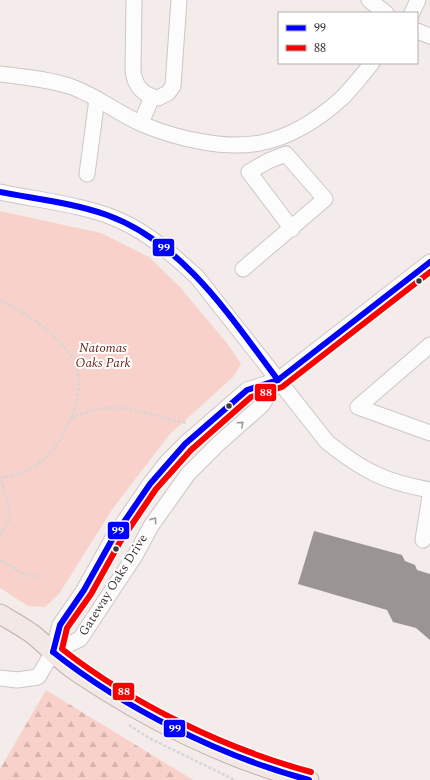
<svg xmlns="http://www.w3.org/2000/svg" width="430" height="780" viewBox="0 0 430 780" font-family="Spectral,serif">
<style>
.green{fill:#f8d2ca}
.forest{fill:url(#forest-firs)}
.building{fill:#9a9593}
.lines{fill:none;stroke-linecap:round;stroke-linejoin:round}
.minor-casing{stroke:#ccc6c5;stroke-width:17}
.major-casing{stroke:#c1aeaa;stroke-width:21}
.path{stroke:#d7d5d5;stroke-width:2.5;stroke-dasharray:3 2;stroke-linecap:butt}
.minor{stroke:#fdfcfc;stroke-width:15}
.major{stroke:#f2e8e6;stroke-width:19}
.bus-1-casing{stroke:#fff;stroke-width:9}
.bus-2-casing{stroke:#fff;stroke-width:9}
.bus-1{stroke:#00f;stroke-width:6}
.bus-2{stroke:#fa0000;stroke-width:6}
.oneway{stroke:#9d9a9a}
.bus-dot{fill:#3d3837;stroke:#fff;stroke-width:1.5}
.labels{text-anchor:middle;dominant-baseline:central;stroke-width:4;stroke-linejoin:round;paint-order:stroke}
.park-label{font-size:13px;font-style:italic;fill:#6c2519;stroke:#fff}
.street-label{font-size:13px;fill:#3d3837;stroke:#fff}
.line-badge{stroke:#fff;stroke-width:1.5}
.badge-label{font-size:11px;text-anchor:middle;font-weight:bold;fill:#fff}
</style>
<defs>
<pattern id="forest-firs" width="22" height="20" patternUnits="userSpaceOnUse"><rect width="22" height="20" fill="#f8d2ca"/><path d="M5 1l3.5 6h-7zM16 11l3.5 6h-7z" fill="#d6b5ae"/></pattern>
</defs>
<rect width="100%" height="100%" fill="#f4ecea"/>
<path class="green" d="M 0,211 L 101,233 L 149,257 L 179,286 L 227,343 L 241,364 L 234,376 L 170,434 L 113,508 L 59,594 L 45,607 L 28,606 L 0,588 Z"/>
<path class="forest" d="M 46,690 L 193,780 L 0,780 L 0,769 Z"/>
<path class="building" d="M 314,531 L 402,555 L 405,561 L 415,565 L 417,570 L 430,574 L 430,640 L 416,628 L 393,622 L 387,610 L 298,584 Z"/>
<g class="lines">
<defs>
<g id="minor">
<path d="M 134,0 L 133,71 C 135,86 142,95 158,98 L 168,93 L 173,86 L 179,0"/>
<path d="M 369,0 L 386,13"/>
<path d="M 412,13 L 418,0"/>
<path d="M 417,31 L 430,36"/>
<path d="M 0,74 C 23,77 49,79 72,87 C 97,96 117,113 142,124 C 174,138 225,150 260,143 C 291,137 320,118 342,98 C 353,87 362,75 372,63"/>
<path d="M 141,123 L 152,97"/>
<path d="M 87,174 L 97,99"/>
<path d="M 0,192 C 37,200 87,205 121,221 C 150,234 174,256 197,277 L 327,442 C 363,471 385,482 430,490"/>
<path d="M 243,269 L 325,199 L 286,154 L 268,161 L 249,172 L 292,229"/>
<path d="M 430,345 L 358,407 L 430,433"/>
<path d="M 423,540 L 430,496"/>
<path d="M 53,652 L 80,639 L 136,554 L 151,526 L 188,474 L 217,445 L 262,405 L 278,380 L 430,262"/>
<path d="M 0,678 L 17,680 L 38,677 L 53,652 L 60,625 L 84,590 L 113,538 L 150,484 L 167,462 L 185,444 L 247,390 L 278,380"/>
</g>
<path id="major" d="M 0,614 C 10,620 21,626 31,633 C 47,645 60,661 77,672 C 145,718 230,761 309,780"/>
</defs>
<use href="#minor" class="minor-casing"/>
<use href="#major" class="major-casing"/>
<g class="path">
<path d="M 0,300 C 24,312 60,335 73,359 C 91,392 63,449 32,468 C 23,473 10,476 0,478"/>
<path d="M 71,418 C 118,397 141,414 187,423"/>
<path d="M 0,535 L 10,518 L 10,511 L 1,478"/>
<path d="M 0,560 L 28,576 L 38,576"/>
<path d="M 129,725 L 149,738 L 235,780"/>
</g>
<use href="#minor" class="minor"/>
<use href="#major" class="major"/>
<defs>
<g id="bus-1">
<path d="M 0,192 C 36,199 73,203 107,215 C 184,243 231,318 278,380"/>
<path d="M 53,652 L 60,625 L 84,590 L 113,538 L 150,484 L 185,444 L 247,390 L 278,380 L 430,262"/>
<path d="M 53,652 C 125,709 220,756 309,780"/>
</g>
<path id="bus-2" d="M 311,772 C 226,749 132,704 62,649 L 67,628 L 91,594 L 120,542 L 156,489 L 191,450 L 251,397 L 282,387 L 430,272"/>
</defs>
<use href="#bus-1" class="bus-1-casing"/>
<use href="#bus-2" class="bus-2-casing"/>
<use href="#bus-1" class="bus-1"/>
<use href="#bus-2" class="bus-2"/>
</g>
<defs><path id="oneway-chevron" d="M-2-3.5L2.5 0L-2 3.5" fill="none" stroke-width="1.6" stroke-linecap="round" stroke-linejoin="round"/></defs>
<g class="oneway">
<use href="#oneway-chevron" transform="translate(241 424) rotate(-42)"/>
<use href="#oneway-chevron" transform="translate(154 520) rotate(-55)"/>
</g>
<g class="bus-dot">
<circle cx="419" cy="281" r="3.5"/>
<circle cx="229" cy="406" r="3.5"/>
<circle cx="116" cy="549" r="3.5"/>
</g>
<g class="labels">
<g class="park-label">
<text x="103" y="348">Natomas<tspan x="103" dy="15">Oaks Park</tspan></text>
</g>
<g class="street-label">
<text transform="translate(113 585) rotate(-58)">Gateway Oaks Drive</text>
</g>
</g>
<g class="line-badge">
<rect x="152" y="238" width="23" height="19" rx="4" fill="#00f"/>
<rect x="254" y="383" width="23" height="19" rx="4" fill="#fa0000"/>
<rect x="107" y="521" width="23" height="19" rx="4" fill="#00f"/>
<rect x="112" y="682" width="23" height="19" rx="4" fill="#fa0000"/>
<rect x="163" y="719" width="23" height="19" rx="4" fill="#00f"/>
</g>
<g class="badge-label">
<text x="164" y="251">99</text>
<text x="266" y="396">88</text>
<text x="118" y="534">99</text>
<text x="124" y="695">88</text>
<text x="175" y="732">99</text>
</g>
<rect x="278" y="12" width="140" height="52" fill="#ffffff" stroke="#b1afaf"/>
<rect x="286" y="25" width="20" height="6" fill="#0000ff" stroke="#b1afaf"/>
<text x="314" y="32" font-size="12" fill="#3d3837">99</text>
<rect x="286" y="45" width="20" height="6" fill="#fa0000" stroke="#b1afaf"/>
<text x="314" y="52" font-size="12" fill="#3d3837">88</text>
</svg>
